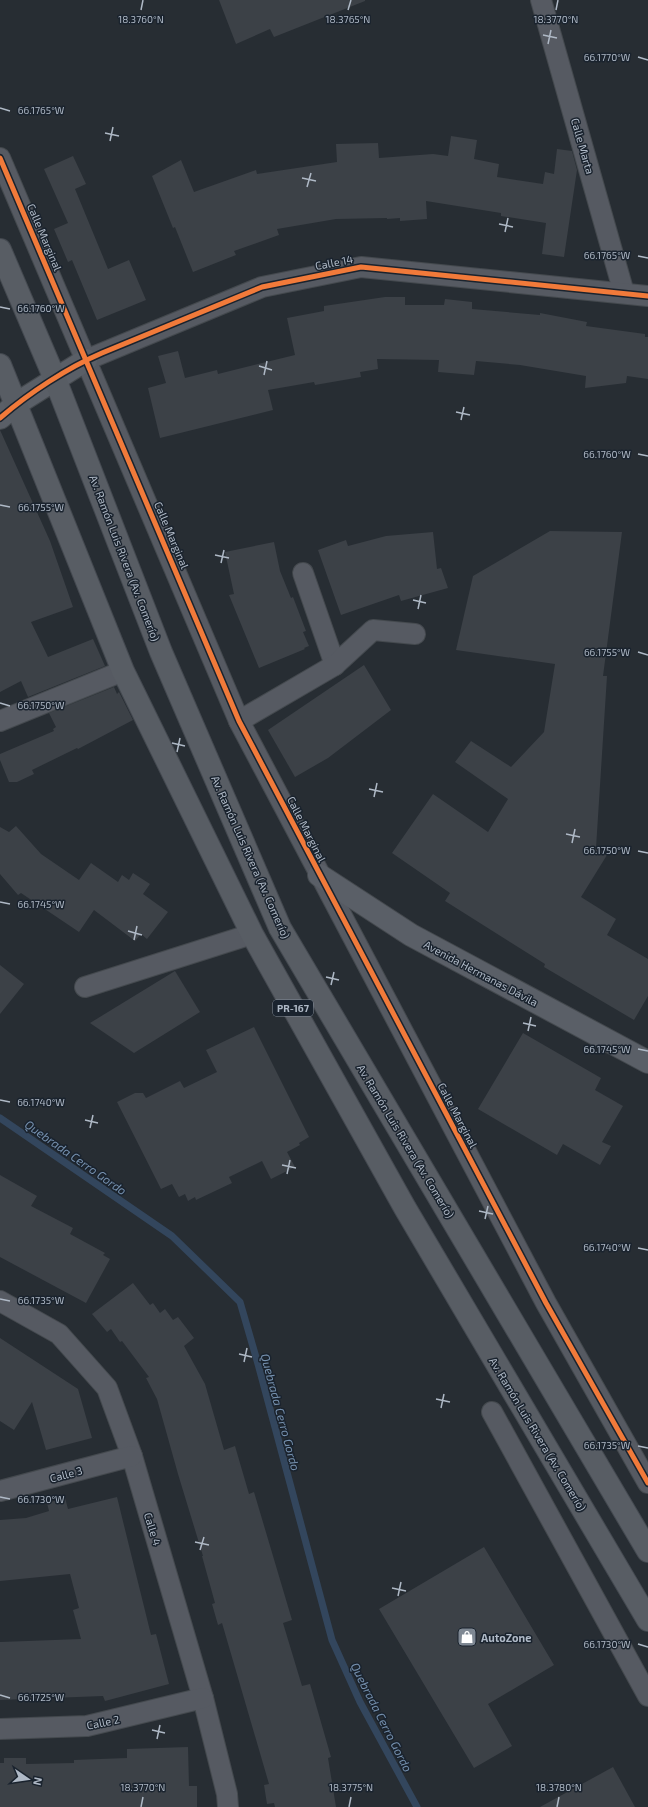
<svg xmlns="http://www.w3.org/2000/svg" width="648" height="1807" viewBox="0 0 648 1807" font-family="'Exo 2',sans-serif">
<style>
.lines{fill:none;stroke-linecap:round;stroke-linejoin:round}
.stream{stroke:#33465d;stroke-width:7}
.building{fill:#3c4147}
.street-casing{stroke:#44494e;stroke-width:22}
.secondary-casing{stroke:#44494e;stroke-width:24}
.primary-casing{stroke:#444950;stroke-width:24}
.street{stroke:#565a62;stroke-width:20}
.secondary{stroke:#5a5f67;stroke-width:22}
.primary{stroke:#585d64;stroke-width:22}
.cycleway-casing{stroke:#1a232e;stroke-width:8}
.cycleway{stroke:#f17a3a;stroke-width:5}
.ticks{fill:none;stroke:#afb9c6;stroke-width:1.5}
.labels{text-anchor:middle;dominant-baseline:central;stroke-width:3;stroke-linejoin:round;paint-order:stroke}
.shield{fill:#1a232e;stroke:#828c98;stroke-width:1}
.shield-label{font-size:10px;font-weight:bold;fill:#afb9c6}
.street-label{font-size:11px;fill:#afb9c6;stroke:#1a232e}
.poi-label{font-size:11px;font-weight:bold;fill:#afb9c6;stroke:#1a232e;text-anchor:start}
.water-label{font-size:12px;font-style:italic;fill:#7691af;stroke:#1a232e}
.ticks-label{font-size:10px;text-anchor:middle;fill:#afb9c6;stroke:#1a232e;stroke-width:3;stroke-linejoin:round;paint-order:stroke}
</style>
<rect width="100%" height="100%" fill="#272d33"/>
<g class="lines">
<path class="stream" d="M 0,1118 L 172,1236 L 240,1302 L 258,1364 L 332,1640 L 360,1702 L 417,1807"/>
</g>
<g class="building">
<path d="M 219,0 L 365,0 L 365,1 L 274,37 L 270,29 L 236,44 Z"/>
<path d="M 451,136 L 477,140 L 474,159 L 499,164 L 497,177 L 543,184 L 545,172 L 554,174 L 557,149 L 572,151 L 577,170 L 564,257 L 542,254 L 546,223 L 501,216 L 501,213 L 426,201 L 427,219 L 400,221 L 400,218 L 387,219 L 387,218 L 336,219 L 277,229 L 279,235 L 234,251 L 236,255 L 193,272 L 175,227 L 173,228 L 152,176 L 181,160 L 194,192 L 256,170 L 257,174 L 337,162 L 336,144 L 378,143 L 379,158 L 433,154 L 448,156 Z"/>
<path d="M 73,156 L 86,184 L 75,189 L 108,269 L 129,260 L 146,300 L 97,320 L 72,260 L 68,262 L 54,229 L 68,223 L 44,169 Z"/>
<path d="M 385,297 L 405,297 L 405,305 L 444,305 L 445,299 L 472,302 L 472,309 L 540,315 L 540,313 L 587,322 L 586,326 L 645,334 L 645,337 L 648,337 L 648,379 L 627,376 L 626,383 L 585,388 L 586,376 L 520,365 L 476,361 L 474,375 L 438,372 L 439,360 L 377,359 L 378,369 L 360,372 L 361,377 L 315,385 L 314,382 L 268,390 L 273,410 L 160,438 L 148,388 L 166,383 L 158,356 L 178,351 L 185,378 L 217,370 L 218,374 L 295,355 L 287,318 L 324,311 L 324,306 Z"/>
<path d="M 0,430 L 50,541 L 73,607 L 31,622 L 48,657 L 93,639 L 105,666 L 28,697 L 21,681 L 0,692 Z"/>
<path d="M 550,531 L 622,532 L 603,676 L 607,676 L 596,848 L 607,855 L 581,897 L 616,919 L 607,935 L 648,959 L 648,996 L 634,1020 L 544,967 L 545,964 L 445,901 L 450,893 L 392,853 L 433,794 L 488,832 L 508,799 L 455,762 L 471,741 L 511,767 L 544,732 L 555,664 L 456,650 L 473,576 Z"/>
<path d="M 433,532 L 437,569 L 441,568 L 448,588 L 401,601 L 399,595 L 341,615 L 318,550 L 346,540 L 348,546 L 386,536 Z"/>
<path d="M 274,542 L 280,571 L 291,598 L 293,597 L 306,631 L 303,632 L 309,646 L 304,648 L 305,649 L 259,668 L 229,595 L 234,594 L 225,552 Z"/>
<path d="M 364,665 L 391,710 L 328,758 L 295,777 L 268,730 Z"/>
<path d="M 114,687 L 117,694 L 119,692 L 133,720 L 78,749 L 77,748 L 32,770 L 34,774 L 17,782 L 9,782 L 0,760 L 0,754 L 54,731 L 53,729 L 56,727 L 49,713 Z"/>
<path d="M 16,826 L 41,854 L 79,880 L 91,863 L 118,882 L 122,875 L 129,880 L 133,873 L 150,884 L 143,894 L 168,912 L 147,939 L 141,934 L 135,941 L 94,910 L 79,932 L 21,893 L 18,895 L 0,874 L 0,827 L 9,832 Z"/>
<path d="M 0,965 L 24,984 L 0,1014 Z"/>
<path d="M 175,971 L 200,1012 L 134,1053 L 90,1023 Z"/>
<path d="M 254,1027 L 309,1137 L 299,1143 L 300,1145 L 287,1152 L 295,1167 L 271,1179 L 262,1161 L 229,1177 L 232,1183 L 196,1200 L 195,1197 L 188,1201 L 185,1194 L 179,1197 L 172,1184 L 161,1189 L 117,1102 L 135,1093 L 143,1093 L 146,1098 L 180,1081 L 184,1088 L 217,1072 L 206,1050 Z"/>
<path d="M 523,1033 L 601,1078 L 595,1090 L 623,1106 L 602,1142 L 611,1146 L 600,1165 L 563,1144 L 557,1155 L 478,1109 Z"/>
<path d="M 0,1175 L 37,1196 L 31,1206 L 73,1228 L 70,1234 L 105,1253 L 103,1255 L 110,1259 L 86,1303 L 0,1257 Z"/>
<path d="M 133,1283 L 150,1305 L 153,1303 L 160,1313 L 165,1309 L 173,1320 L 178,1317 L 194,1338 L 184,1346 L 205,1384 L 224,1450 L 235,1446 L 249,1494 L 254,1492 L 292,1620 L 283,1623 L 302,1686 L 310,1684 L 331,1757 L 328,1758 L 336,1807 L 275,1807 L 274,1803 L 267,1804 L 264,1785 L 269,1784 L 222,1623 L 218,1625 L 212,1604 L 215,1603 L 202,1556 L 203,1556 L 178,1474 L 157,1399 L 146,1378 L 149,1377 L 122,1341 L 120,1342 L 111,1329 L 107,1332 L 92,1314 Z"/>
<path d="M 0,1338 L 78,1389 L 92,1438 L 46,1450 L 32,1402 L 14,1430 L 0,1421 Z"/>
<path d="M 117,1497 L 151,1635 L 156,1634 L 169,1684 L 105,1701 L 103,1696 L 0,1700 L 0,1642 L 81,1639 L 73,1610 L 79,1608 L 70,1574 L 0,1581 L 0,1520 L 26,1518 L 49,1511 L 47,1503 L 65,1498 L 68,1509 Z"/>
<path d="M 484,1547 L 554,1665 L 488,1704 L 512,1746 L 474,1768 L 379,1609 Z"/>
<path d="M 188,1747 L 189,1786 L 197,1786 L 197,1807 L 0,1807 L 0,1763 L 4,1763 L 4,1758 L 26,1758 L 26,1764 L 74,1763 L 74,1760 L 127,1758 L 127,1749 Z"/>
<path d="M 613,1767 L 635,1807 L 540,1807 Z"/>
</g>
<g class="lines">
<defs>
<g id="street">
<path d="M 541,0 L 624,293"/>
<path d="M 0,158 L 239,721 L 546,1303 L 648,1483"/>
<path d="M 86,360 L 262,287 L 361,267 L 648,296"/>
<path d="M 303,573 L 335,665"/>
<path d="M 0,721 L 123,671"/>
<path d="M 239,721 L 335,665 L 373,630 L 415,634"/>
<path d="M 85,987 L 252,934"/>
<path d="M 0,1301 L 59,1334 L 107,1388 L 132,1456 L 203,1698 L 227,1794 L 228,1807"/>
<path d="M 492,1412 L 648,1696"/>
<path d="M 0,1491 L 132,1456"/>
<path d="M 0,1729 L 87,1726 L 203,1698"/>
</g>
<g id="secondary">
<path d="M 0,418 L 16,404 L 86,360"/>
<path d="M 319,875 L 411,935 L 648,1062"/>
</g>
<g id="primary">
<path d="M 0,250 L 55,379 L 161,652 L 280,928 L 648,1551"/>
<path d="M 0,365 L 123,671 L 252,934 L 405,1208 L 648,1620"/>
</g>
</defs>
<use href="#street" class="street-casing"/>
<use href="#secondary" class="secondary-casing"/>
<use href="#primary" class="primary-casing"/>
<use href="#street" class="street"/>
<use href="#secondary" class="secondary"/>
<use href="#primary" class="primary"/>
<defs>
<g id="cycleway">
<path d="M 0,158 L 239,721 L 546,1303 L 648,1483"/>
<path d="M 0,418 C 29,393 67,368 102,353 L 262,287 L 361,267 L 648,296"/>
</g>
</defs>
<use href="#cycleway" class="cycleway-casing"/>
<use href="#cycleway" class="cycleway"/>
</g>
<path class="ticks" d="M 141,10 L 143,0M 348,10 L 351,0M 556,10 L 558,0M 543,35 L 557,38M 548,44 L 551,30M 638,57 L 648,60M 0,108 L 10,111M 105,133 L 119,136M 110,141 L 113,127M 302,178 L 316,181M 307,187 L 311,173M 499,224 L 513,227M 505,232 L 508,218M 638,256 L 648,258M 0,307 L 10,309M 259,366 L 272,370M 264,375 L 267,361M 456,412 L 470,415M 461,420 L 464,407M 638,454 L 648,456M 0,505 L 10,507M 215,555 L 229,558M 221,563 L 224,550M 413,600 L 426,603M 418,609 L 421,595M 638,652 L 648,655M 0,703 L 10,706M 172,743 L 185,746M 177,752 L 180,738M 369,789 L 383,792M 374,797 L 377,783M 566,834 L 580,837M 572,843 L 575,829M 638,851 L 648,853M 0,902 L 10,904M 128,931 L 142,935M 134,940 L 137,926M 326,977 L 339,980M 331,985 L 334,972M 523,1023 L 536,1026M 528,1031 L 531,1017M 638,1049 L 648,1051M 0,1100 L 10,1102M 85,1120 L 98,1123M 90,1128 L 93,1115M 282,1165 L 296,1168M 287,1174 L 290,1160M 479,1211 L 493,1214M 485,1219 L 488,1206M 638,1248 L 648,1250M 0,1299 L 10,1301M 239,1354 L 252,1357M 244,1362 L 247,1348M 436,1399 L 450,1402M 441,1408 L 444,1394M 638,1446 L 648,1448M 0,1497 L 10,1499M 195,1542 L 209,1545M 200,1550 L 204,1537M 392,1588 L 406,1591M 398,1596 L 401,1582M 638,1644 L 648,1647M 0,1695 L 10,1698M 152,1730 L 165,1733M 157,1739 L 160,1725M 141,1807 L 143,1797M 349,1807 L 351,1797M 557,1807 L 559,1797"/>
<defs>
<symbol id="shop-square" viewBox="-11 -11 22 22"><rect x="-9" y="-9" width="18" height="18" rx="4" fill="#7f8893" stroke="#1a232e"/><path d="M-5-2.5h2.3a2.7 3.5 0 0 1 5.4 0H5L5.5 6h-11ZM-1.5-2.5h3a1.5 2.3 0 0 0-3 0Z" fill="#fff"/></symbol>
</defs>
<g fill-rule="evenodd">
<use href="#shop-square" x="456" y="1626" width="22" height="22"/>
</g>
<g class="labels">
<rect class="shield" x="273" y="1000" width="40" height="16" rx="3"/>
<g class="shield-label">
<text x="293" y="1008">PR-167</text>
</g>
<g class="street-label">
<text transform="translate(583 146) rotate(74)">Calle Marta</text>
<text transform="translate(45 237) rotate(67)">Calle Marginal</text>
<text transform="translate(334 262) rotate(-11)">Calle 14</text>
<text transform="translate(172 535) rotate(67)">Calle Marginal</text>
<text transform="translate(125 558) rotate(69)">Av. Ramón Luis Rivera (Av. Comerío)</text>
<text transform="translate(307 829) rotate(63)">Calle Marginal</text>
<text transform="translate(251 857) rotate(66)">Av. Ramón Luis Rivera (Av. Comerío)</text>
<text transform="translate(481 973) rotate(28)">Avenida Hermanas Dávila</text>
<text transform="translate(458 1115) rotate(62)">Calle Marginal</text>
<text transform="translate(406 1141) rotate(59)">Av. Ramón Luis Rivera (Av. Comerío)</text>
<text transform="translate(538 1434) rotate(59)">Av. Ramón Luis Rivera (Av. Comerío)</text>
<text transform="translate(66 1474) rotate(-15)">Calle 3</text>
<text transform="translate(153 1529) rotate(73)">Calle 4</text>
<text transform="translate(103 1722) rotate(-12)">Calle 2</text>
</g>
<g class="poi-label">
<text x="481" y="1637">AutoZone</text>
</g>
<g class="water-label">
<text transform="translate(76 1157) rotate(35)">Quebrada Cerro Gordo</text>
<text transform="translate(281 1412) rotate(75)">Quebrada Cerro Gordo</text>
<text transform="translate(382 1717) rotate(63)">Quebrada Cerro Gordo</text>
</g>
</g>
<g class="ticks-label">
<text x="141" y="23">18.3760°N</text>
<text x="348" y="23">18.3765°N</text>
<text x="556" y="23">18.3770°N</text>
<text x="607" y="61">66.1770°W</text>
<text x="41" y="114">66.1765°W</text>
<text x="607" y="259">66.1765°W</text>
<text x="41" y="312">66.1760°W</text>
<text x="607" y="458">66.1760°W</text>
<text x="41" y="511">66.1755°W</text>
<text x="607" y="656">66.1755°W</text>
<text x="41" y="709">66.1750°W</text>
<text x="607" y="854">66.1750°W</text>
<text x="41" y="908">66.1745°W</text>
<text x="607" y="1053">66.1745°W</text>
<text x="41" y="1106">66.1740°W</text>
<text x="607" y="1251">66.1740°W</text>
<text x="41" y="1304">66.1735°W</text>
<text x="607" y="1449">66.1735°W</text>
<text x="41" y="1503">66.1730°W</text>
<text x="607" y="1648">66.1730°W</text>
<text x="41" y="1701">66.1725°W</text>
<text x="143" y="1791">18.3770°N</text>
<text x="351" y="1791">18.3775°N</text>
<text x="559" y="1791">18.3780°N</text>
</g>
<g transform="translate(28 1779) rotate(103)" stroke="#1a232e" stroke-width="3" paint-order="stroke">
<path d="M0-3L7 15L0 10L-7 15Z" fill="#afb9c6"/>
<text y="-6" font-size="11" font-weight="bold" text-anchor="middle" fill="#afb9c6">N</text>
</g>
</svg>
